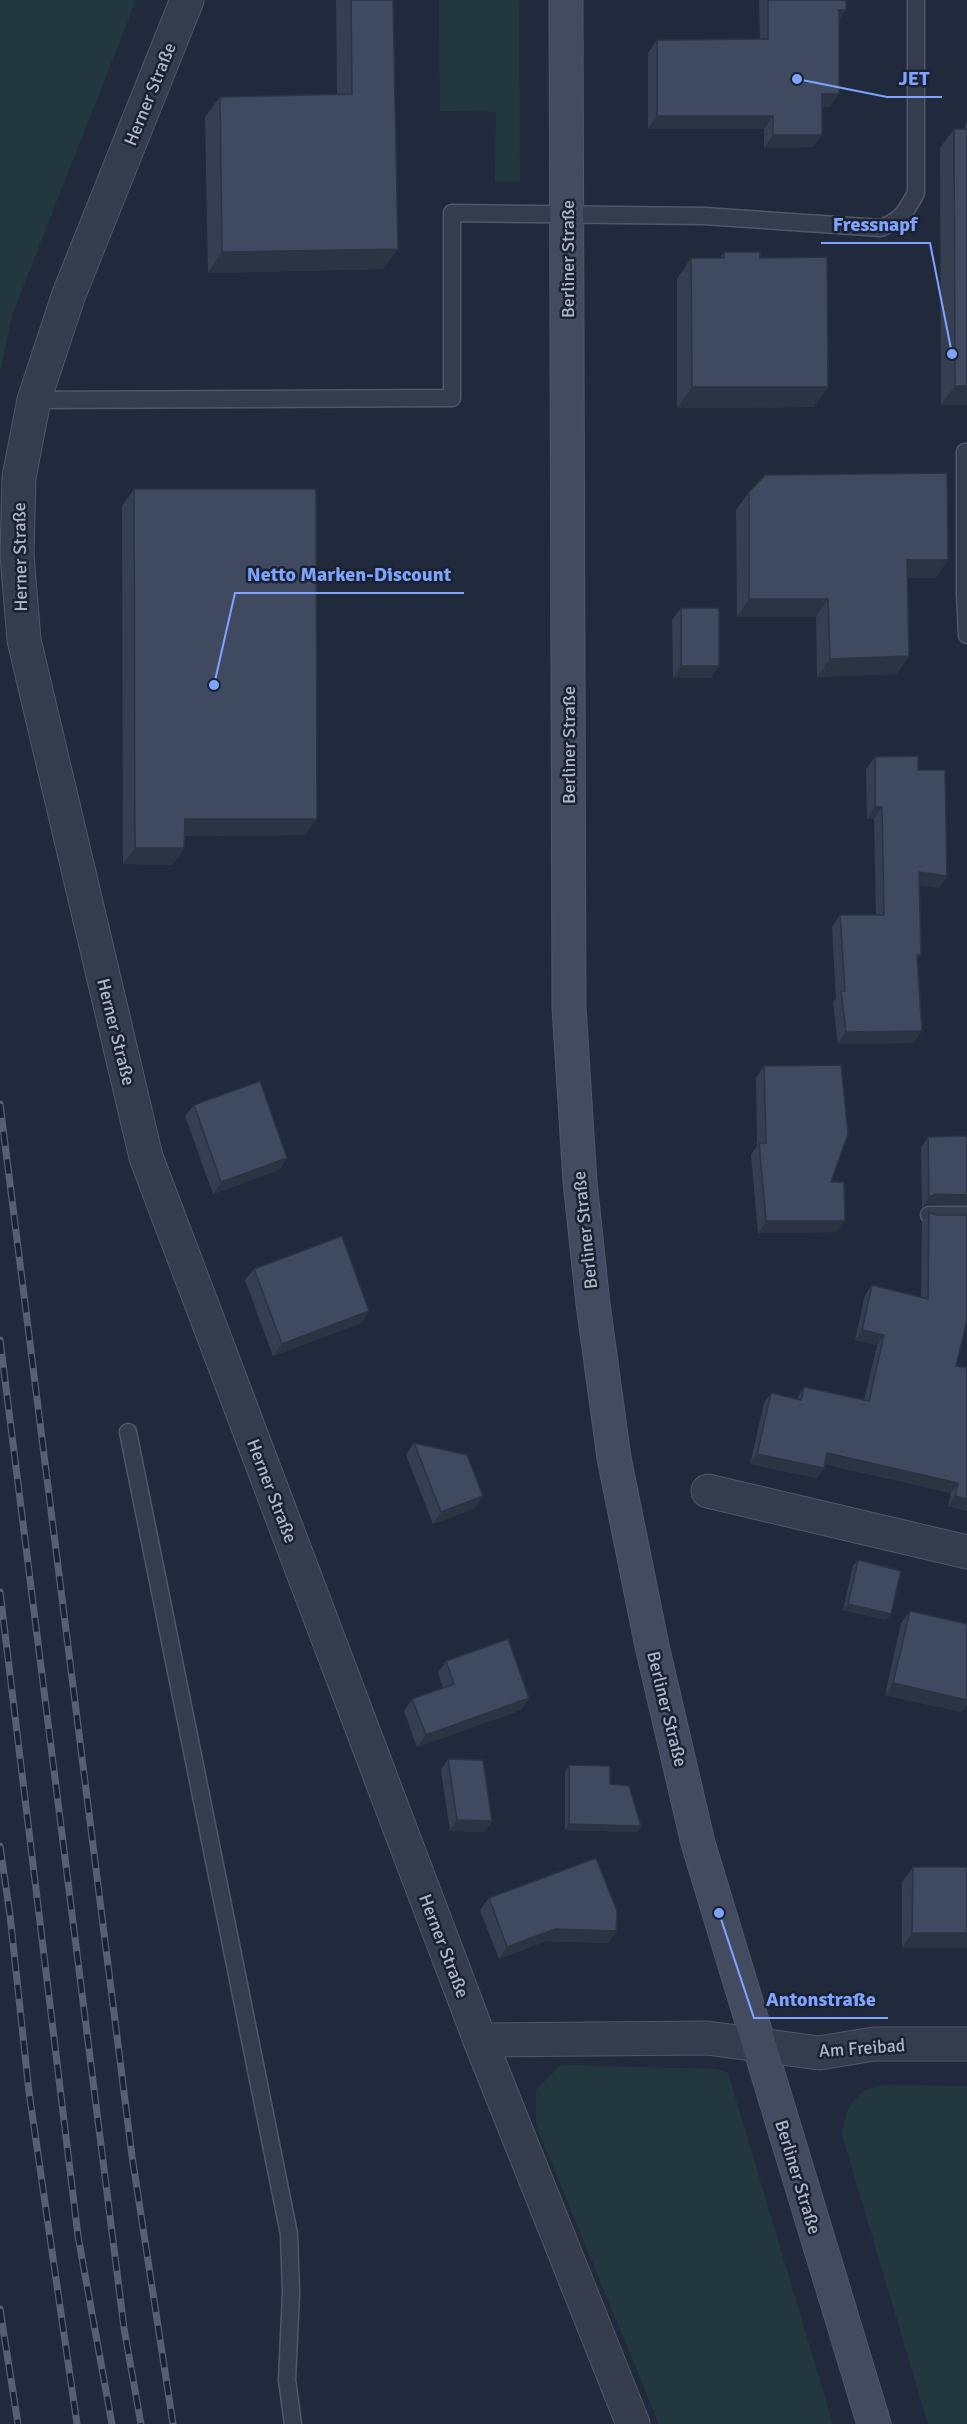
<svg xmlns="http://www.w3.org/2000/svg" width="967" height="2424" viewBox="0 0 967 2424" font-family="Signika,sans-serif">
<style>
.green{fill:#23383e}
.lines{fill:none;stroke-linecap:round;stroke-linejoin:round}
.lane-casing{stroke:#505767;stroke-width:19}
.street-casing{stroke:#505767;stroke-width:35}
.secondary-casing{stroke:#505767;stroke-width:35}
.lane{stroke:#353c4d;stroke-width:16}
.street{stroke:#353c4d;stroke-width:33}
.secondary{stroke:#424b60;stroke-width:33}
.rail-casing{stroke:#566074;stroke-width:7}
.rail{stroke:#1a2131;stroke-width:4.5;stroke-dasharray:14;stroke-linecap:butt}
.wall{fill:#363f52}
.shaded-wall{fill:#2c3342}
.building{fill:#3f495f;stroke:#2c3342;stroke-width:1.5}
.labels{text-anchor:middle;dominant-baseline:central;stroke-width:5;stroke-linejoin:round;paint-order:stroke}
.street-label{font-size:18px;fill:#b0b7c8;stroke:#1a2131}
.leader{fill:none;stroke:#7ea4ff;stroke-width:2}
.callout-dot{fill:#7ea4ff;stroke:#1a2131;stroke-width:2}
.callout-label{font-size:20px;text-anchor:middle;font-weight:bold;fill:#7ea4ff;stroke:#1a2131;stroke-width:5;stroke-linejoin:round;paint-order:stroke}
</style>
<rect width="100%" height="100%" fill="#212a3d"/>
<g class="green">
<path d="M 0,0 L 136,0 L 12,315 L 0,372 Z"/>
<path d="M 439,0 L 519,0 L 520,182 L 495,182 L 496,112 L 440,111 Z"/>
<path d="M 561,2065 L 717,2069 L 728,2073 L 833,2424 L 659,2424 L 536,2125 L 536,2090 Z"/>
<path d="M 886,2085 L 967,2086 L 967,2424 L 928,2424 L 842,2135 C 845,2107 857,2087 886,2085 Z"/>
</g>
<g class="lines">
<defs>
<g id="lane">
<path d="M 34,400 L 452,398 L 452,213 L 704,216 L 881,228 C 901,220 906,212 916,193 L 916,0"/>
<path d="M 967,452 L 965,452 L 965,594 L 967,635"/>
<path d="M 929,1215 L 967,1215"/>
<path d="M 128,1432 L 289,2234 L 291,2293 L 287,2380 L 293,2424"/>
</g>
<g id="street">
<path d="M 187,0 L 69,294 L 34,400 L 19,477 L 17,555 L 24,640 L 146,1157 L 480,2040 L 633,2424"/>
<path d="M 708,1491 L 967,1552"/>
<path d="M 480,2040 L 707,2038 L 819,2053 L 874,2044 L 967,2044"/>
</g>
<path id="secondary" d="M 566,0 L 569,1007 L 580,1182 L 593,1304 L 614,1458 L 652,1646 L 698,1843 L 874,2424"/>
</defs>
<use href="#lane" class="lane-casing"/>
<use href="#street" class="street-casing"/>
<use href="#secondary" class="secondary-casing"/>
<use href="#lane" class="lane"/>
<use href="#street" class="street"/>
<use href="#secondary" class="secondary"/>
<defs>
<g id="rail">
<path d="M 0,1104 L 132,2156 L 173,2424"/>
<path d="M 0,1340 L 124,2328 L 141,2424"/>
<path d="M 0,1592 L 78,2236 L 112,2424"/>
<path d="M 0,1846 L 10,1915 L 29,2092 L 77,2424"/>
<path d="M 0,2309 L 18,2424"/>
</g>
</defs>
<use href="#rail" class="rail-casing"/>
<use href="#rail" class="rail"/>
</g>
<g class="wall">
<path d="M 336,0 L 393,0 L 383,269 L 208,273 L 205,117 L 220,97 L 337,94 Z"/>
<path d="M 759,0 L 846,0 L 839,20 L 830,107 L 822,107 L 813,147 L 764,148 L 764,129 L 648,129 L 648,53 L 657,40 L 760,39 Z"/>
<path d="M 967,121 L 967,405 L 941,405 L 940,148 L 954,129 L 964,129 Z"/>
<path d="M 724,252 L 760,258 L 828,387 L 813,407 L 677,408 L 677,279 L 691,258 L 720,258 Z"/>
<path d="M 134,489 L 305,835 L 184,836 L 184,848 L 173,865 L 123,864 L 122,506 Z"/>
<path d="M 749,492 L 936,578 L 907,578 L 909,656 L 896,674 L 817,677 L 816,617 L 737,617 L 736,510 Z"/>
<path d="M 681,608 L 711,678 L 673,678 L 672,620 Z"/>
<path d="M 875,757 L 918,770 L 939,888 L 920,885 L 918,960 L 922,1031 L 913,1043 L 838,1044 L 833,1003 L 836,998 L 832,927 L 840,915 L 876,915 L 874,819 L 867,819 L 866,769 Z"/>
<path d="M 764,1066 L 831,1182 L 837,1232 L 758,1233 L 751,1155 L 757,1146 L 756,1078 Z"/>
<path d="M 194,1105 L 287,1158 L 279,1170 L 213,1194 L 185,1116 Z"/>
<path d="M 967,1136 L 967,1205 L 929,1204 L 922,1208 L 921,1147 L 928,1137 Z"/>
<path d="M 929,1212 L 956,1366 L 967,1511 L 948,1506 L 951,1493 L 825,1464 L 824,1468 L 817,1478 L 750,1464 L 764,1403 L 771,1393 L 797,1399 L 804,1387 L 864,1400 L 877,1345 L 855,1340 L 865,1295 L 872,1285 L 921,1297 L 922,1222 Z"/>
<path d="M 254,1269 L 369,1311 L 361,1323 L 273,1356 L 245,1280 Z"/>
<path d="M 414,1443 L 475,1508 L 433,1524 L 406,1455 Z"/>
<path d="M 858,1560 L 891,1614 L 886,1620 L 843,1610 L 853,1566 Z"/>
<path d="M 910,1611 L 966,1705 L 961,1712 L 885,1695 L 901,1623 Z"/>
<path d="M 446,1661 L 529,1698 L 521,1710 L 417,1747 L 404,1711 L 412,1699 L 443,1688 L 438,1673 Z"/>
<path d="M 448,1759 L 492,1821 L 484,1832 L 450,1831 L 441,1770 Z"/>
<path d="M 569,1765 L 610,1784 L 641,1826 L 637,1832 L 565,1830 L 565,1772 Z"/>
<path d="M 913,1867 L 967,1867 L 902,1948 L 902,1882 Z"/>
<path d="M 489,1898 L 616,1931 L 608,1943 L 546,1941 L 499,1959 L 480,1910 Z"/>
</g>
<g class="shaded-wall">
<path d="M 839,10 L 846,10 L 837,23 Z"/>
<path d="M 822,94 L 839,94 L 830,107 L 813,107 Z"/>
<path d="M 657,116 L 773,116 L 764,129 L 648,129 Z"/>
<path d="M 773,135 L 822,135 L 813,147 L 764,148 Z"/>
<path d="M 398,249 L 383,269 L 208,273 L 222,252 Z"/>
<path d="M 955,386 L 967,386 L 967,405 L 941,405 Z"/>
<path d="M 692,387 L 828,387 L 813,407 L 677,408 Z"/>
<path d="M 907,560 L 948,560 L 936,578 L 895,578 Z"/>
<path d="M 749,599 L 828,599 L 816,617 L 737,617 Z"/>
<path d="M 909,656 L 896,674 L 817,677 L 830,659 Z"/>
<path d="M 681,666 L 719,666 L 711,678 L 673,678 Z"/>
<path d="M 875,807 L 882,807 L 874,819 L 867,819 Z"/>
<path d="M 185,819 L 317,819 L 305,835 L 173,836 Z"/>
<path d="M 135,848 L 184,848 L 173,865 L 123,864 Z"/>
<path d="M 919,872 L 947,876 L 939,888 L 911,884 Z"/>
<path d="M 922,1031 L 913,1043 L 838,1044 L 846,1032 Z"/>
<path d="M 287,1158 L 279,1170 L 213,1194 L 221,1182 Z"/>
<path d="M 936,1194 L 967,1195 L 967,1205 L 929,1204 L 922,1208 L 929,1197 Z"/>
<path d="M 766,1221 L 845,1221 L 837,1232 L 758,1233 Z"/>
<path d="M 369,1311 L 361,1323 L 273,1356 L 282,1344 Z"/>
<path d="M 862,1330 L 884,1335 L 877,1345 L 855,1340 Z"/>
<path d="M 827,1453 L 958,1483 L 951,1493 L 820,1463 Z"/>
<path d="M 757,1454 L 824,1468 L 817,1478 L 750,1464 Z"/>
<path d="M 483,1496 L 475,1508 L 433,1524 L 441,1512 Z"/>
<path d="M 955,1496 L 967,1499 L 967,1511 L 948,1506 Z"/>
<path d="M 848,1604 L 891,1614 L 886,1620 L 843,1610 Z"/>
<path d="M 893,1683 L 967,1698 L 967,1705 L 966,1705 L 961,1712 L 885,1695 Z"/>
<path d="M 529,1698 L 521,1710 L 417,1747 L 426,1735 Z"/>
<path d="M 457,1820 L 492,1821 L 484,1832 L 450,1831 Z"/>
<path d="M 569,1824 L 641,1826 L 637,1832 L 565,1830 Z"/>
<path d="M 555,1929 L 616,1931 L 608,1943 L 546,1941 L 499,1959 L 507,1947 Z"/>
<path d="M 912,1933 L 967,1933 L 967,1948 L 902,1948 Z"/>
</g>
<g class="building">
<path d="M 351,0 L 393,0 L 398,249 L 222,252 L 220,97 L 352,94 Z"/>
<path d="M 768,0 L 846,0 L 846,10 L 839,10 L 839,94 L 822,94 L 822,135 L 773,135 L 773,116 L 657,116 L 657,40 L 768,39 Z"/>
<path d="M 954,129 L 967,129 L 967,386 L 955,386 Z"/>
<path d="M 724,252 L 760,252 L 760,258 L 827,257 L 828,387 L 692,387 L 691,258 L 724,258 Z"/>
<path d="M 947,473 L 948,560 L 907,560 L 909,656 L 830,659 L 828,599 L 749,599 L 749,492 L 765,475 Z"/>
<path d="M 134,489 L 316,489 L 317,819 L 185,819 L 184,848 L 135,848 Z"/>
<rect x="681" y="608" width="38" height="58"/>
<path d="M 918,756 L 918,770 L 945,770 L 947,876 L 919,872 L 921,955 L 917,955 L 922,1031 L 846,1032 L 841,991 L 845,991 L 840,915 L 884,915 L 882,807 L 875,807 L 875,757 Z"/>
<path d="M 841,1065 L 848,1134 L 831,1182 L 844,1182 L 845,1221 L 766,1221 L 759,1143 L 766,1143 L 764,1066 Z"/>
<path d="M 260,1081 L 287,1158 L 221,1182 L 194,1105 Z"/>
<path d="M 967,1136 L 967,1195 L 936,1194 L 929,1197 L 928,1137 Z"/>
<path d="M 929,1212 L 936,1215 L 967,1215 L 967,1320 L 956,1366 L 967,1368 L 967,1499 L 955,1496 L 958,1483 L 827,1453 L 824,1468 L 757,1454 L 771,1393 L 801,1400 L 804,1387 L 869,1401 L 884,1335 L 862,1330 L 872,1285 L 928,1299 Z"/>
<path d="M 342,1236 L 369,1311 L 282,1344 L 254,1269 Z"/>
<path d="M 414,1443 L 467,1455 L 483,1496 L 441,1512 Z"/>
<path d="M 858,1560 L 901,1571 L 891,1614 L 848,1604 Z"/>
<path d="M 910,1611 L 967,1624 L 967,1700 L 893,1683 Z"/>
<path d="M 508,1639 L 529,1698 L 426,1735 L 412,1699 L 454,1684 L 446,1661 Z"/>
<path d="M 448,1759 L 483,1760 L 492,1821 L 457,1820 Z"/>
<path d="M 569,1765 L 610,1766 L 610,1784 L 629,1786 L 641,1826 L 569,1824 Z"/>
<path d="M 596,1858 L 617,1911 L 616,1931 L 555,1929 L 507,1947 L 489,1898 Z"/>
<path d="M 913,1867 L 967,1867 L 967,1933 L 912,1933 Z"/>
</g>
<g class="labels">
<g class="street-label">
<text transform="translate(150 94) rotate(-68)">Herner Straße</text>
<text transform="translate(568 259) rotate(-90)">Berliner Straße</text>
<text transform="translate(20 557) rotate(-91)">Herner Straße</text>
<text transform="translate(569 745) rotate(-90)">Berliner Straße</text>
<text transform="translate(116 1032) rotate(76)">Herner Straße</text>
<text transform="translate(585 1230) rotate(-96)">Berliner Straße</text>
<text transform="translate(272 1491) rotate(69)">Herner Straße</text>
<text transform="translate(667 1709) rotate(76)">Berliner Straße</text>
<text transform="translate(444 1946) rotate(69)">Herner Straße</text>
<text transform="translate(862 2048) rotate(-4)">Am Freibad</text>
<text transform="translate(798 2177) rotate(73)">Berliner Straße</text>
</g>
</g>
<path class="leader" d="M797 79L887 97H942M952 354L930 243H821M214 685L235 593H464M719 1913L754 2018H888"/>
<g class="callout-dot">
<circle cx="797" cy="79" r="6"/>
<circle cx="952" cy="354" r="6"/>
<circle cx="214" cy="685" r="6"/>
<circle cx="719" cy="1913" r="6"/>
</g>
<g class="callout-label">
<text x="914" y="85">JET</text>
<text x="875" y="231">Fressnapf</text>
<text x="349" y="581">Netto Marken-Discount</text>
<text x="821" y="2006">Antonstraße</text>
</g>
</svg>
